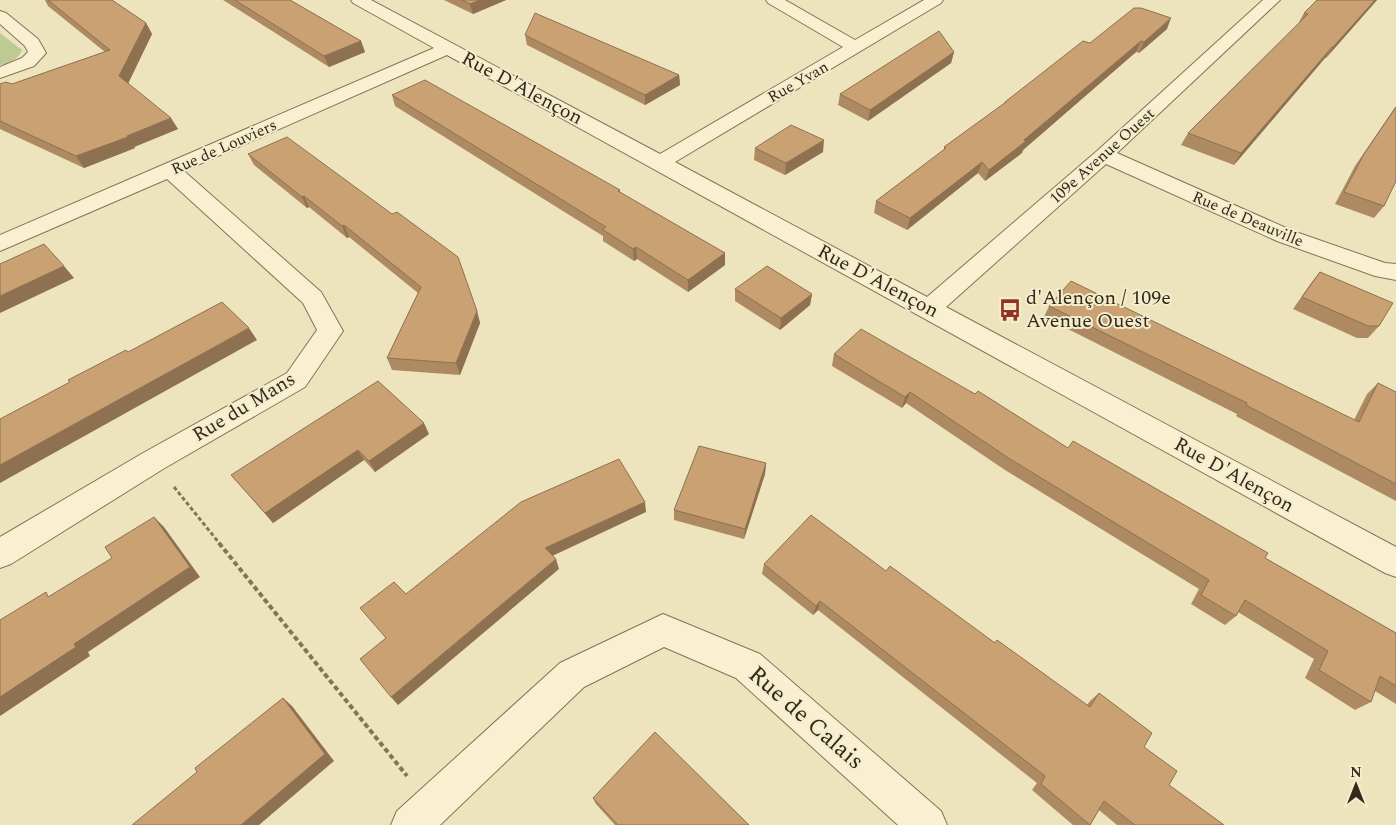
<svg xmlns="http://www.w3.org/2000/svg" width="1396" height="825" viewBox="0 0 1396 825" font-family="Spectral,serif">
<style>
.green{fill:#bdca92}
.lines{fill:none;stroke-linecap:round;stroke-linejoin:round}
.minor-casing{stroke:#847457;stroke-width:2}
.path-far1{stroke:#847457;stroke-width:3;stroke-dasharray:4 2.5;stroke-linecap:butt}
.path{stroke:#847457;stroke-width:4;stroke-dasharray:5 3;stroke-linecap:butt}
.minor{fill:#f8f0d0;fill-rule:evenodd}
.wall{fill:#ae8a63}
.shaded-wall{fill:#8d7150}
.building{fill:#caa173;stroke:#8d7150}
.labels{text-anchor:middle;dominant-baseline:central;stroke-width:4;stroke-linejoin:round;paint-order:stroke}
.far-street-label{font-size:16px;fill:#342a1b;stroke:#f4edcd}
.street-label{font-size:20px;fill:#342a1b;stroke:#f4edcd}
.poi-label{font-size:20px;fill:#342a1b;stroke:#f4edcd;text-anchor:start}
.near-street-label{font-size:24px;fill:#342a1b;stroke:#f4edcd}
</style>
<rect width="100%" height="100%" fill="#ede4bd"/>
<path class="green" d="M 0,33 L 22,50 C 18,59 10,64 0,65 Z"/>
<g class="lines">
<defs>
<g id="minor">
<path d="M 351,0 L 371,0 L 660,154 L 843,47 L 768,3 L 766,0 L 785,0 L 855,40 L 924,0 L 943,0 L 941,3 L 675,162 L 927,297 L 1097,151 L 1263,0 L 1280,0 L 1117,153 L 1293,231 L 1385,263 L 1396,264 L 1396,280 L 1375,276 L 1277,241 L 1106,164 L 946,307 L 1396,547 L 1396,577 L 1385,573 L 447,55 L 184,171 L 321,292 L 343,331 L 305,387 L 163,469 L 11,564 L 0,568 L 0,537 L 143,453 L 287,373 L 317,330 L 303,303 L 167,179 L 0,251 L 0,235 L 434,48 L 353,3 Z"/>
<path d="M 0,11 L 6,13 L 38,39 L 46,53 L 34,66 L 0,78 L 0,67 L 22,58 L 28,52 L 25,46 L 0,24 Z"/>
<path d="M 663,614 L 760,654 L 941,811 L 947,825 L 898,825 L 736,678 L 664,647 L 584,687 L 440,825 L 391,825 L 397,811 L 560,663 Z"/>
</g>
</defs>
<use href="#minor" class="minor-casing"/>
<path class="path-far1" d="M 174,487 L 220,544"/>
<path class="path" d="M 219,543 L 407,776"/>
<use href="#minor" class="minor"/>
</g>
<g class="wall">
<path d="M 45,0 L 112,0 L 146,23 L 152,34 L 128,83 L 178,129 L 134,147 L 135,148 L 84,168 L 0,129 L 0,84 L 12,84 L 105,52 L 48,6 Z"/>
<path d="M 223,0 L 290,0 L 361,41 L 365,52 L 329,67 Z"/>
<path d="M 444,0 L 506,0 L 473,14 Z"/>
<path d="M 1377,0 L 1326,58 L 1325,58 L 1234,165 L 1181,145 L 1188,133 L 1298,24 L 1304,13 Z"/>
<path d="M 1167,29 L 1139,53 L 1136,52 L 1023,150 L 1022,153 L 985,181 L 978,173 L 907,230 L 874,213 L 876,201 L 944,150 L 944,147 L 1004,104 L 1005,102 L 1090,43 Z"/>
<path d="M 525,35 L 679,75 L 680,85 L 645,105 L 527,45 Z"/>
<path d="M 954,52 L 951,63 L 868,121 L 838,105 L 840,94 Z"/>
<path d="M 392,95 L 620,190 L 620,193 L 725,253 L 725,265 L 688,292 L 637,259 L 634,261 L 603,241 L 603,236 L 395,106 Z"/>
<path d="M 1396,106 L 1396,181 L 1384,206 L 1374,218 L 1335,204 L 1355,166 Z"/>
<path d="M 755,148 L 823,152 L 785,175 L 754,160 Z"/>
<path d="M 248,154 L 477,311 L 480,323 L 460,375 L 392,370 L 387,358 L 418,293 L 349,237 L 347,238 L 309,207 L 307,208 L 254,165 Z"/>
<path d="M 1320,272 L 1379,326 L 1368,338 L 1357,338 L 1293,309 L 1311,283 Z"/>
<path d="M 735,289 L 812,294 L 810,305 L 780,330 L 735,301 Z"/>
<path d="M 1049,306 L 1354,420 L 1367,394 L 1378,383 L 1396,392 L 1396,501 L 1236,416 L 1237,414 L 1044,317 Z"/>
<path d="M 834,354 L 1068,448 L 1265,558 L 1396,633 L 1396,704 L 1375,691 L 1371,702 L 1355,710 L 1305,678 L 1314,659 L 1238,612 L 1236,616 L 1225,625 L 1191,604 L 1199,589 L 1005,470 L 906,403 L 902,408 L 832,366 Z"/>
<path d="M 429,434 L 375,472 L 364,460 L 273,523 L 231,475 Z"/>
<path d="M 766,463 L 765,474 L 744,539 L 674,520 L 674,510 Z"/>
<path d="M 764,564 L 886,571 L 1087,705 L 1090,701 L 1099,693 L 1144,747 L 1169,785 L 1224,825 L 1117,825 L 1099,810 L 1090,825 L 1073,825 L 1032,790 L 1037,783 L 818,610 L 813,615 L 762,574 Z"/>
<path d="M 593,798 L 749,825 L 615,825 L 596,804 Z"/>
</g>
<g class="shaded-wall">
<path d="M 480,0 L 506,0 L 473,14 L 470,4 Z"/>
<path d="M 1375,0 L 1377,0 L 1326,58 L 1333,47 Z"/>
<path d="M 1171,18 L 1167,29 L 1139,53 L 1144,42 Z"/>
<path d="M 146,23 L 152,34 L 126,88 L 119,76 Z"/>
<path d="M 361,41 L 365,52 L 329,67 L 324,56 Z"/>
<path d="M 1141,41 L 1136,52 L 1023,150 L 1022,153 L 985,181 L 989,170 Z"/>
<path d="M 1332,47 L 1325,58 L 1234,165 L 1241,153 Z"/>
<path d="M 954,52 L 951,63 L 868,121 L 870,110 Z"/>
<path d="M 679,75 L 680,85 L 645,105 L 645,95 Z"/>
<path d="M 171,118 L 178,129 L 134,147 L 135,148 L 84,168 L 76,156 Z"/>
<path d="M 824,140 L 823,152 L 785,175 L 786,163 Z"/>
<path d="M 982,162 L 978,173 L 907,230 L 910,218 Z"/>
<path d="M 304,196 L 309,207 L 307,208 L 302,197 Z"/>
<path d="M 344,225 L 349,237 L 347,238 L 342,226 Z"/>
<path d="M 636,247 L 637,259 L 634,261 L 633,249 Z"/>
<path d="M 725,253 L 725,265 L 688,292 L 688,280 Z"/>
<path d="M 64,266 L 74,278 L 0,313 L 0,296 Z"/>
<path d="M 812,294 L 810,305 L 780,330 L 781,318 Z"/>
<path d="M 477,311 L 480,323 L 460,375 L 456,363 Z"/>
<path d="M 249,328 L 257,340 L 0,483 L 0,465 Z"/>
<path d="M 910,392 L 906,403 L 902,408 L 905,397 Z"/>
<path d="M 424,423 L 429,434 L 375,472 L 369,461 Z"/>
<path d="M 358,450 L 364,460 L 273,523 L 265,513 Z"/>
<path d="M 766,463 L 765,474 L 744,539 L 745,529 Z"/>
<path d="M 645,502 L 646,512 L 548,558 L 545,548 Z"/>
<path d="M 154,517 L 164,527 L 200,577 L 88,652 L 90,656 L 0,716 L 0,697 L 74,644 Z"/>
<path d="M 556,559 L 559,569 L 398,705 L 391,697 Z"/>
<path d="M 820,601 L 818,610 L 813,615 L 816,606 Z"/>
<path d="M 283,698 L 292,706 L 334,761 L 259,825 L 241,825 Z"/>
</g>
<g class="building">
<path d="M 48,0 L 112,0 L 146,23 L 119,76 L 171,118 L 127,136 L 128,137 L 76,156 L 0,121 L 0,84 L 6,82 L 12,84 L 110,50 Z"/>
<path d="M 235,0 L 290,0 L 361,41 L 324,56 Z"/>
<path d="M 462,0 L 480,0 L 470,4 Z"/>
<path d="M 1317,0 L 1375,0 L 1333,47 L 1332,47 L 1241,153 L 1188,133 L 1308,14 L 1304,13 Z"/>
<path d="M 1134,8 L 1141,8 L 1171,18 L 1144,42 L 1141,41 L 1024,140 L 1026,141 L 989,170 L 982,162 L 910,218 L 876,201 L 946,148 L 944,147 L 1006,102 L 1005,102 L 1083,41 L 1090,43 Z"/>
<path d="M 535,13 L 679,75 L 645,95 L 525,35 Z"/>
<path d="M 939,31 L 954,52 L 870,110 L 840,94 Z"/>
<path d="M 425,80 L 620,190 L 618,191 L 725,253 L 688,280 L 636,247 L 633,249 L 602,229 L 606,227 L 392,95 Z"/>
<path d="M 1396,107 L 1396,181 L 1384,206 L 1344,192 L 1364,154 Z"/>
<path d="M 791,125 L 824,140 L 786,163 L 755,148 Z"/>
<path d="M 287,137 L 392,214 L 397,212 L 458,257 L 477,311 L 456,363 L 387,358 L 421,287 L 344,225 L 342,226 L 304,196 L 302,197 L 248,154 Z"/>
<path d="M 44,244 L 64,266 L 0,296 L 0,264 Z"/>
<path d="M 767,266 L 812,294 L 781,318 L 735,289 Z"/>
<path d="M 1320,272 L 1393,303 L 1379,326 L 1368,326 L 1302,297 Z"/>
<path d="M 1071,281 L 1359,422 L 1378,383 L 1396,392 L 1396,484 L 1246,405 L 1247,403 L 1049,306 Z"/>
<path d="M 222,302 L 249,328 L 0,465 L 0,419 L 70,382 L 68,380 L 126,350 L 128,352 Z"/>
<path d="M 861,329 L 975,394 L 978,391 L 1068,448 L 1073,441 L 1268,553 L 1265,558 L 1396,633 L 1396,686 L 1380,676 L 1371,702 L 1319,670 L 1328,651 L 1245,600 L 1236,616 L 1201,595 L 1209,580 L 1010,459 L 910,392 L 905,397 L 834,354 Z"/>
<path d="M 378,381 L 424,423 L 369,461 L 358,450 L 265,513 L 231,475 Z"/>
<path d="M 699,446 L 766,463 L 745,529 L 674,510 Z"/>
<path d="M 619,459 L 645,502 L 545,548 L 556,559 L 391,697 L 360,659 L 386,638 L 360,608 L 394,582 L 406,594 L 521,502 Z"/>
<path d="M 811,515 L 886,571 L 890,566 L 995,643 L 997,640 L 1090,707 L 1099,693 L 1152,733 L 1144,747 L 1177,771 L 1169,785 L 1224,825 L 1135,825 L 1104,801 L 1090,825 L 1041,784 L 1045,776 L 820,601 L 816,606 L 764,564 Z"/>
<path d="M 154,517 L 190,567 L 74,644 L 76,647 L 0,697 L 0,620 L 46,592 L 48,597 L 112,558 L 105,547 Z"/>
<path d="M 283,698 L 325,754 L 241,825 L 132,825 L 197,772 L 195,768 Z"/>
<path d="M 655,732 L 749,825 L 618,825 L 593,798 Z"/>
</g>
<defs>
<symbol id="bus-bare" viewBox="-9 -9 18 18"><path d="M-5-6H5V4H4V6H2V4H-2V6H-4V4H-5ZM-3.5-4V0h7V-4ZM-3.5 1.2v1.5H-2V1.2ZM2 1.2v1.5H3.5V1.2Z" fill="#923328" stroke="#f4edcd" stroke-width="2.5" paint-order="stroke"/></symbol>
</defs>
<g fill-rule="evenodd">
<use href="#bus-bare" x="994" y="294" width="32" height="32"/>
</g>
<g class="labels">
<g class="far-street-label">
<text transform="translate(798 82) rotate(-30)">Rue Yvan</text>
<text transform="translate(224 147) rotate(-24)">Rue de Louviers</text>
<text transform="translate(1102 156) rotate(-42)">109e Avenue Ouest</text>
<text transform="translate(1248 219) rotate(23)">Rue de Deauville</text>
</g>
<g class="street-label">
<text transform="translate(522 88) rotate(28)">Rue D'Alençon</text>
<text transform="translate(878 281) rotate(28)">Rue D'Alençon</text>
<text transform="translate(244 407) rotate(-31)">Rue du Mans</text>
<text transform="translate(1234 475) rotate(29)">Rue D'Alençon</text>
</g>
<g class="poi-label">
<text x="1026" y="298">d'Alençon / 109e<tspan x="1026" dy="23">Avenue Ouest</tspan></text>
</g>
<g class="near-street-label">
<text transform="translate(806 718) rotate(41)">Rue de Calais</text>
</g>
</g>
<g transform="translate(1356 785)" stroke="#f4edcd" stroke-width="4" paint-order="stroke">
<path d="M0-4L9 19L0 12L-9 19Z" fill="#342a1b"/>
<text y="-8" font-size="14" font-weight="bold" text-anchor="middle" fill="#342a1b">N</text>
</g>
</svg>
